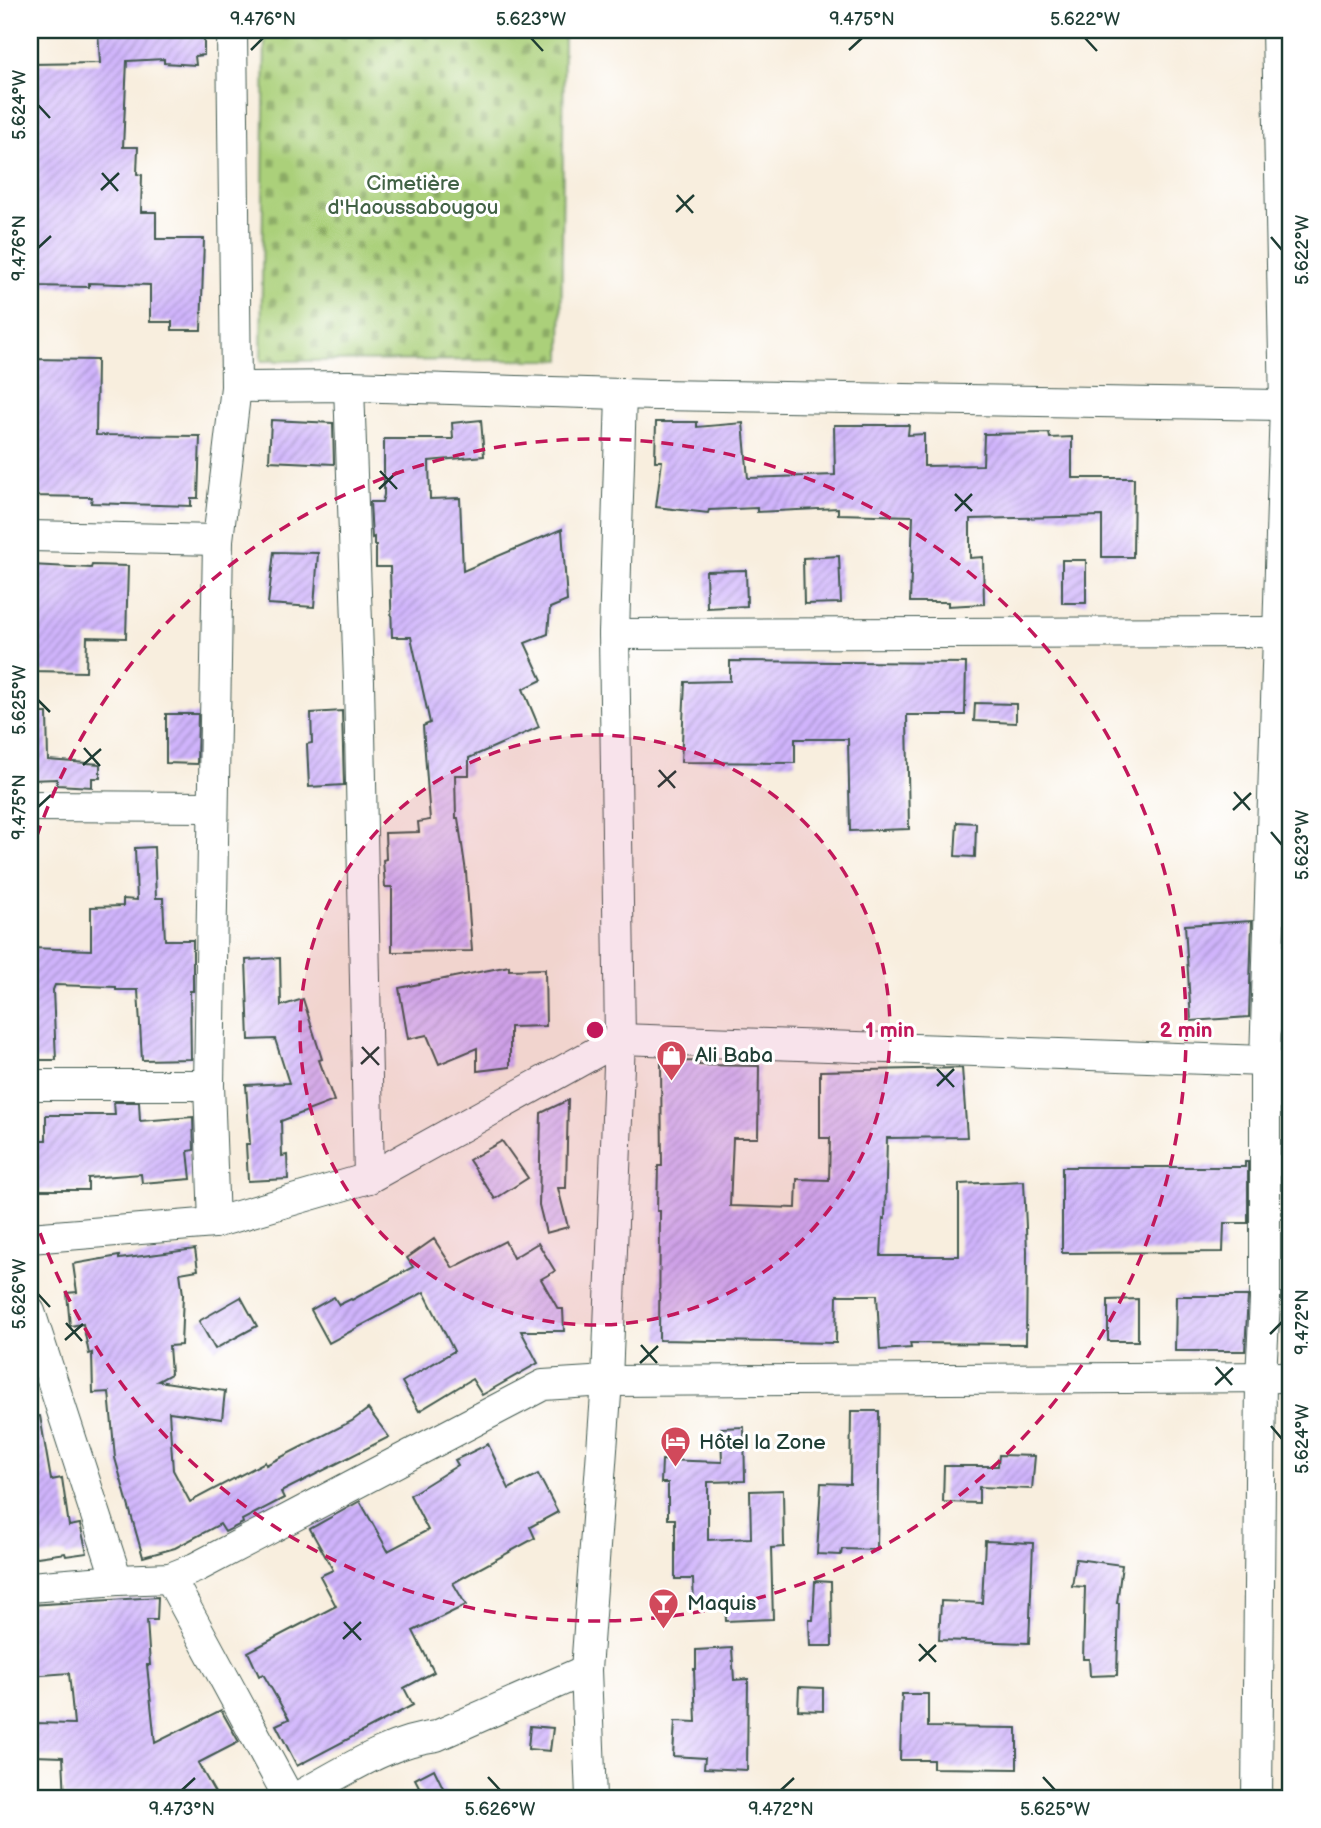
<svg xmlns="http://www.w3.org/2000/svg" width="1321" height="1828" viewBox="0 0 1321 1828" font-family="'Balsamiq Sans',sans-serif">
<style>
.cemetery{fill:url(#cemetery-stones);stroke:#658657;stroke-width:2}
.building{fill:url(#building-hatch)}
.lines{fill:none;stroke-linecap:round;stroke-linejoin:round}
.street-casing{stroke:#40584e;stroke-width:32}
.street{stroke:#fff;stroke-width:30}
.ticks{fill:none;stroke:#1f3d34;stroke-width:2.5}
.ring{fill:none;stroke:#c2185b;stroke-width:3.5;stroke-dasharray:12 9}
.labels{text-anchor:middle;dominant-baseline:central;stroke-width:6;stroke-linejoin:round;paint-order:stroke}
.park-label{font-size:21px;fill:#426246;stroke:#fff}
.poi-label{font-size:21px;fill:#1f3d34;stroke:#fff;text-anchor:start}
.centre{fill:#c2185b;stroke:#fff;stroke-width:3.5}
.ring-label{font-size:21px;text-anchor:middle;font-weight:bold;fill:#c2185b;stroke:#fff;stroke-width:6;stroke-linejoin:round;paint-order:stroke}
.neatline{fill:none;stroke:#1f3d34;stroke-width:2.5}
.ticks-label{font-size:18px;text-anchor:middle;fill:#1f3d34}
</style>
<defs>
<pattern id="cemetery-stones" width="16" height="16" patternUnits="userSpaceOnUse" patternTransform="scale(1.75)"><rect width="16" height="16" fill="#abd07a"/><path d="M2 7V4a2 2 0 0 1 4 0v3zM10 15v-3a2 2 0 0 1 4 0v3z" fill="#8baa65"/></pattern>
<pattern id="building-hatch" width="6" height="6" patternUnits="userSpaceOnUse" patternTransform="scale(1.75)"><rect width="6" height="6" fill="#d0b4fc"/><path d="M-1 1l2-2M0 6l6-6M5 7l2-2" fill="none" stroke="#a894cd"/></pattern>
</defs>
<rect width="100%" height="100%" fill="#fff"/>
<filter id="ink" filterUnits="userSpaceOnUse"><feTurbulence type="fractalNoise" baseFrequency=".0143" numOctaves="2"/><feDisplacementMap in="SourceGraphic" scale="14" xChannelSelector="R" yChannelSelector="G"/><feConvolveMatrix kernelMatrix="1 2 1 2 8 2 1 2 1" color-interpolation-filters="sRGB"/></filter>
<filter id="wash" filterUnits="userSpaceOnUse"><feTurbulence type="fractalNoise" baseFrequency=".00686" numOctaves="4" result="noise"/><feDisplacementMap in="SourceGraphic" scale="28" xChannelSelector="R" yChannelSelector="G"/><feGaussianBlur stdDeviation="1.57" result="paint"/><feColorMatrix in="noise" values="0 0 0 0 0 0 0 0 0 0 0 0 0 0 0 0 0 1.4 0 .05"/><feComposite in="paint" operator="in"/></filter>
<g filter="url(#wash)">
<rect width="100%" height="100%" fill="#f8eede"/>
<path class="cemetery" d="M 265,30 L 564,30 L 561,360 L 261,361 Z"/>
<g id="blocks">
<g class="building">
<path d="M 98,30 L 204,30 L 204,55 L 195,56 L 196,65 L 164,63 L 164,59 L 127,61 L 123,147 L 138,147 L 137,174 L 142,175 L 141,212 L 156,212 L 156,239 L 204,239 L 201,330 L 172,330 L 172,322 L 150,322 L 150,285 L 89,283 L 89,287 L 30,286 L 30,64 L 100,63 Z"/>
<path d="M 30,359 L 97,360 L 96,435 L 200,436 L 198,498 L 191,498 L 191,506 L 91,503 L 92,497 L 30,496 Z"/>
<path d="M 271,420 L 333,423 L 334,464 L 269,461 Z"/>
<path d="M 481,420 L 484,456 L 429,461 L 430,499 L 460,498 L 463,571 L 562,529 L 567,601 L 550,608 L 548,634 L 525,643 L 542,680 L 523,689 L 539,727 L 469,758 L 469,775 L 455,775 L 456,818 L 458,818 L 466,872 L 472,951 L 392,952 L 392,887 L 385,887 L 383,860 L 386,859 L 385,833 L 419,832 L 418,822 L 430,820 L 423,726 L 430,723 L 411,637 L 392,637 L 390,567 L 376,567 L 376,545 L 374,545 L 374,537 L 372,538 L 370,502 L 382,502 L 384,495 L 384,439 L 453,439 L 452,423 Z"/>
<path d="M 656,422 L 697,422 L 697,427 L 743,423 L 748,478 L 835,475 L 834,425 L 909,425 L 908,435 L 924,434 L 924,466 L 983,465 L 984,434 L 1049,433 L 1050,438 L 1072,437 L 1072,478 L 1134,478 L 1133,557 L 1102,557 L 1102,516 L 970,519 L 970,558 L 983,557 L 984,604 L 948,606 L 948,602 L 910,602 L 913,516 L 838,514 L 838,508 L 757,512 L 757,508 L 709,510 L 708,513 L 656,507 L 662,461 L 655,461 Z"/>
<path d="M 274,552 L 318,553 L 314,607 L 268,604 Z"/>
<path d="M 839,556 L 841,603 L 804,604 L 803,558 Z"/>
<rect x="1062" y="560" width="24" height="43"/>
<path d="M 30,565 L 91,568 L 92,565 L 128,566 L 126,638 L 87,637 L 86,672 L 30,671 Z"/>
<path d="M 746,570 L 747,606 L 707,608 L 706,571 Z"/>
<path d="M 730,661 L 966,663 L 965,715 L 907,715 L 909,829 L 850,831 L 848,739 L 795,739 L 795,763 L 681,762 L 685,682 L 730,681 Z"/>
<path d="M 975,703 L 1016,704 L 1016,723 L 974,721 Z"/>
<path d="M 342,711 L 344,785 L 309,787 L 307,744 L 312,743 L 311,713 Z"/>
<path d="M 30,713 L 47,713 L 48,760 L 100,764 L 100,778 L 92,778 L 92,787 L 57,785 L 57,779 L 30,780 Z"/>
<path d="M 166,714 L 198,714 L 197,764 L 166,763 Z"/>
<path d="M 957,822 L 976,823 L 975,857 L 955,856 Z"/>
<path d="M 154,847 L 156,898 L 163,898 L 165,940 L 193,940 L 193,991 L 190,991 L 191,1059 L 142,1060 L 138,990 L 116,990 L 116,987 L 55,985 L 53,990 L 56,1060 L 30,1060 L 30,948 L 91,950 L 91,907 L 123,906 L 123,899 L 137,900 L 135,848 Z"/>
<path d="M 1252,921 L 1249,1017 L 1191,1021 L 1185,925 Z"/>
<path d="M 280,958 L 281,1006 L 303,999 L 322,1059 L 319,1060 L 334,1101 L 281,1121 L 282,1156 L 287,1155 L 288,1179 L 248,1181 L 246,1144 L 250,1144 L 246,1085 L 289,1083 L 275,1039 L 249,1040 L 246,960 Z"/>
<path d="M 509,966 L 509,970 L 545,969 L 546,1026 L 510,1027 L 510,1067 L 477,1071 L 477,1048 L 439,1064 L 427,1035 L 408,1039 L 399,988 Z"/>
<path d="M 699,1061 L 699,1065 L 759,1066 L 758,1138 L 733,1138 L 730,1206 L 796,1208 L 797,1179 L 829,1180 L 830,1138 L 820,1138 L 820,1071 L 962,1068 L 967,1137 L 887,1138 L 885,1219 L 883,1218 L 881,1256 L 959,1256 L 959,1184 L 1024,1181 L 1027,1251 L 1026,1344 L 910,1343 L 911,1348 L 880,1350 L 877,1295 L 837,1295 L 836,1343 L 659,1340 L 660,1211 L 657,1211 L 658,1166 L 662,1166 L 661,1062 Z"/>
<path d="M 568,1100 L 566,1188 L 558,1188 L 568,1227 L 546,1233 L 539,1205 L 541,1113 Z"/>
<path d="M 114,1102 L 139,1102 L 140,1121 L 193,1117 L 194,1150 L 188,1151 L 191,1179 L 142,1183 L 141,1174 L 88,1178 L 88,1190 L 30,1190 L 30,1140 L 46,1140 L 46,1115 L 115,1115 Z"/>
<path d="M 502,1141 L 528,1178 L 495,1199 L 469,1160 Z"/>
<path d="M 1245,1162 L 1248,1162 L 1248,1223 L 1224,1223 L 1223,1252 L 1062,1253 L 1062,1167 L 1245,1167 Z"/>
<path d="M 434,1239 L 453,1268 L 505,1241 L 513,1258 L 538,1243 L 555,1271 L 541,1279 L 558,1309 L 563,1309 L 564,1331 L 521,1331 L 538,1363 L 482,1395 L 472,1379 L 419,1411 L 402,1382 L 454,1351 L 424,1292 L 329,1343 L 311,1310 L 334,1297 L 339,1305 L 351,1299 L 352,1300 L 413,1267 L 407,1258 Z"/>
<path d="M 195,1249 L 198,1270 L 180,1273 L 183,1294 L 181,1345 L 169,1346 L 171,1374 L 158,1381 L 225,1391 L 222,1419 L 169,1412 L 173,1470 L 190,1502 L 265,1462 L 266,1465 L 352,1421 L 368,1409 L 389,1437 L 281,1492 L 284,1498 L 242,1520 L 243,1523 L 225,1532 L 220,1524 L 175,1548 L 143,1557 L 115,1458 L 109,1392 L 93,1393 L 92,1353 L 89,1354 L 83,1324 L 70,1326 L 67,1293 L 77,1292 L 73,1264 L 119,1256 L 119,1259 Z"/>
<path d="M 1176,1296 L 1248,1296 L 1245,1351 L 1175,1351 Z"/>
<path d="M 241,1297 L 257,1326 L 215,1349 L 199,1321 Z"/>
<path d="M 1138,1299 L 1138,1341 L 1108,1341 L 1108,1300 Z"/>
<path d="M 851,1411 L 879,1411 L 877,1550 L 842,1549 L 841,1555 L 817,1554 L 821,1483 L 850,1484 Z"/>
<path d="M 40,1416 L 51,1480 L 62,1478 L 69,1526 L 80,1524 L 87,1553 L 66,1556 L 65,1553 L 30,1558 L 30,1417 Z"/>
<path d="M 744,1427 L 745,1481 L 708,1482 L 708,1540 L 751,1538 L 750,1491 L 783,1490 L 784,1547 L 771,1548 L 773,1619 L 726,1621 L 725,1603 L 694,1605 L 693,1579 L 675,1579 L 675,1519 L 668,1519 L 668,1483 L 661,1483 L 662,1460 L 722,1462 L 721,1428 Z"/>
<path d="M 488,1444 L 509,1489 L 538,1474 L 558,1512 L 530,1527 L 535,1538 L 453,1583 L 466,1605 L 413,1631 L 434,1672 L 404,1688 L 413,1705 L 297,1766 L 276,1725 L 289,1719 L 263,1674 L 259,1676 L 248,1652 L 336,1606 L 320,1576 L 333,1570 L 310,1529 L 360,1501 L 388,1551 L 428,1530 L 410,1495 L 458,1465 L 455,1460 Z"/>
<path d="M 999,1455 L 1035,1456 L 1032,1489 L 979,1487 L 979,1503 L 943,1502 L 944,1466 L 998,1466 Z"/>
<path d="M 985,1541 L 1033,1543 L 1029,1643 L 939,1640 L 941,1601 L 982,1603 Z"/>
<path d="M 1076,1559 L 1122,1565 L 1117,1603 L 1119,1603 L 1117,1675 L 1090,1676 L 1089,1659 L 1083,1659 L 1085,1587 L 1072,1586 Z"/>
<path d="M 815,1581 L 831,1582 L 832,1646 L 810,1646 L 809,1620 L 813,1620 Z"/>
<path d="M 158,1597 L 157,1620 L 147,1620 L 150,1665 L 147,1665 L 155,1743 L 221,1710 L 239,1742 L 198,1763 L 218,1798 L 65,1798 L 63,1757 L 34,1756 L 35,1723 L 74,1724 L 69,1673 L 30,1676 L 30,1605 Z"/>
<path d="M 732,1648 L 734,1680 L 748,1679 L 747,1770 L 704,1768 L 705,1758 L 673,1756 L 675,1721 L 696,1722 L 694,1669 L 696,1669 L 696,1650 Z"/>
<path d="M 799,1687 L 823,1688 L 823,1711 L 798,1710 Z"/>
<path d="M 902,1694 L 928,1694 L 928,1727 L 1017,1728 L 1017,1769 L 933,1768 L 933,1760 L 900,1760 Z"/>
<path d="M 530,1726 L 553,1728 L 550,1751 L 528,1749 Z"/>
<path d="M 434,1769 L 448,1798 L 425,1798 L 415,1779 Z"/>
</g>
</g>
</g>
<g filter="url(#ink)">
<use href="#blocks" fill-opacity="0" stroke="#40584e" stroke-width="2"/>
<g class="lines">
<defs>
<g id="street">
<path d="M 349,386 L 359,682 L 369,1178"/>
<path d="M 236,387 L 349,386 L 656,395 L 1285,405"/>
<path d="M 30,536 L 218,540"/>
<path d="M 614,634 L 1279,632"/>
<path d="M 30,806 L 213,807"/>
<path d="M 30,1085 L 209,1085"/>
<path d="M 214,1223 L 209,1085 L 218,540 L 236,387 L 232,30"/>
<path d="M 30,1238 L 214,1223 L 369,1178 L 620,1039 L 1265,1061"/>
<path d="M 30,1312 L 117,1580"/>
<path d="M 170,1578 L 289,1798"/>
<path d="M 30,1587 L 117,1580 L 170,1578 L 195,1568 L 543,1385 L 607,1381 L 1291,1377"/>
<path d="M 295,1798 C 340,1775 385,1742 436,1736 L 586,1670"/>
<path d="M 591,1798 L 586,1670 L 607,1381 L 620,1039 L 614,634 L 621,394"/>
<path d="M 1257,1798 L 1261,1376 L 1265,1300 L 1265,1061 L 1285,405 L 1277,30"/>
</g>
</defs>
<use href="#street" class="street-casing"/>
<use href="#street" class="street"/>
</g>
</g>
<path class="ticks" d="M 531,38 L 543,51M 1085,38 L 1097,51M 251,50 L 263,38M 849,50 L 862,38M 38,105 L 50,118M 102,173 L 118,191M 101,190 L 119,173M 677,195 L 693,213M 676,212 L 694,195M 1271,237 L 1282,250M 38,248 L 51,236M 380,471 L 397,489M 379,489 L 397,472M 955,494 L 972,511M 955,511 L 972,494M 38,700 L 50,712M 84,748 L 100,766M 83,765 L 101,749M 659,770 L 675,788M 658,787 L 676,771M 1234,792 L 1250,810M 38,807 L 51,795M 1233,810 L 1251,793M 1271,832 L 1282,845M 362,1047 L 379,1065M 361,1064 L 379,1047M 937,1069 L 954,1087M 937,1086 L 954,1069M 38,1294 L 50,1307M 66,1323 L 82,1341M 1270,1334 L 1282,1322M 65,1340 L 83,1324M 641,1345 L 657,1363M 640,1363 L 658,1346M 1216,1367 L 1232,1385M 1215,1385 L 1233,1368M 1271,1426 L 1282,1439M 344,1622 L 361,1640M 343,1639 L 361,1622M 919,1644 L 936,1662M 919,1661 L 936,1645M 488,1777 L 500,1790M 1043,1777 L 1055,1790M 182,1790 L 195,1778M 781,1790 L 794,1778"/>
<circle cx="595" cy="1030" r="295" fill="#c2185b" fill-opacity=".12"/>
<g class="ring">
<circle cx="595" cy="1030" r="295"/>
<path d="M30 857A591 591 0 1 1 30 1203"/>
</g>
<defs>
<symbol id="shop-pin" viewBox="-11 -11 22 30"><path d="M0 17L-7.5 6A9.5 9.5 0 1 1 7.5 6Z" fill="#d1495b" stroke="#fff"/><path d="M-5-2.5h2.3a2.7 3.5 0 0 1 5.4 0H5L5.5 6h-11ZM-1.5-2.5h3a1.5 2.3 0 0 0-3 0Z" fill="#fff"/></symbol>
<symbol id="hotel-pin" viewBox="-11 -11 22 30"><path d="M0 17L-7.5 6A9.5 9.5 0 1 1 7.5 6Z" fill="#d1495b" stroke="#fff"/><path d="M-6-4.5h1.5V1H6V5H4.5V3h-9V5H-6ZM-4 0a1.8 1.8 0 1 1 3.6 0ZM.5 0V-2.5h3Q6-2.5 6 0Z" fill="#fff"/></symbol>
<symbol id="bar-pin" viewBox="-11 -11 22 30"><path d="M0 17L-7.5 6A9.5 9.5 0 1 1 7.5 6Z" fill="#d1495b" stroke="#fff"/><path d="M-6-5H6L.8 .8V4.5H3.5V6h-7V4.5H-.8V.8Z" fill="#fff"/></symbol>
</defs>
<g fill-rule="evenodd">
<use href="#shop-pin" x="654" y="1038" width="35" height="47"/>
<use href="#hotel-pin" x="658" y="1424" width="35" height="47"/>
<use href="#bar-pin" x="646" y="1586" width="35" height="47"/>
</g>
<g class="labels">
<g class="park-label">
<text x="413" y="183">Cimetière<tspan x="413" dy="24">d'Haoussabougou</tspan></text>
</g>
<g class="poi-label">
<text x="695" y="1055">Ali Baba</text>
<text x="699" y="1442">Hôtel la Zone</text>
<text x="687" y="1603">Maquis</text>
</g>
</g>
<circle cx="595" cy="1030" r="10" class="centre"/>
<g class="ring-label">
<text x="890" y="1037">1 min</text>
<text x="1186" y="1037">2 min</text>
</g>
<rect width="1321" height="1828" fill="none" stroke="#fff" stroke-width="77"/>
<rect x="38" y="38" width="1244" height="1752" class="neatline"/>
<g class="ticks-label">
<text x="263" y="25">9.476°N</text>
<text x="531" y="25">5.623°W</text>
<text x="862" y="25">9.475°N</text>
<text x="1085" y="25">5.622°W</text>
<text transform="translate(19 105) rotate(-90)" y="6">5.624°W</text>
<text transform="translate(19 248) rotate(-90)" y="6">9.476°N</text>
<text transform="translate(1302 250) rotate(-90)" y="6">5.622°W</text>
<text transform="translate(19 700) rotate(-90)" y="6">5.625°W</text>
<text transform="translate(19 807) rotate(-90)" y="6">9.475°N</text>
<text transform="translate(1302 845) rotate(-90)" y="6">5.623°W</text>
<text transform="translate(19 1294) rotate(-90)" y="6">5.626°W</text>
<text transform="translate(1302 1322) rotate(-90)" y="6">9.472°N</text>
<text transform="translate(1302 1439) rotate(-90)" y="6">5.624°W</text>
<text x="182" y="1815">9.473°N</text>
<text x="500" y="1815">5.626°W</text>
<text x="781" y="1815">9.472°N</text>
<text x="1055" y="1815">5.625°W</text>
</g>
</svg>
